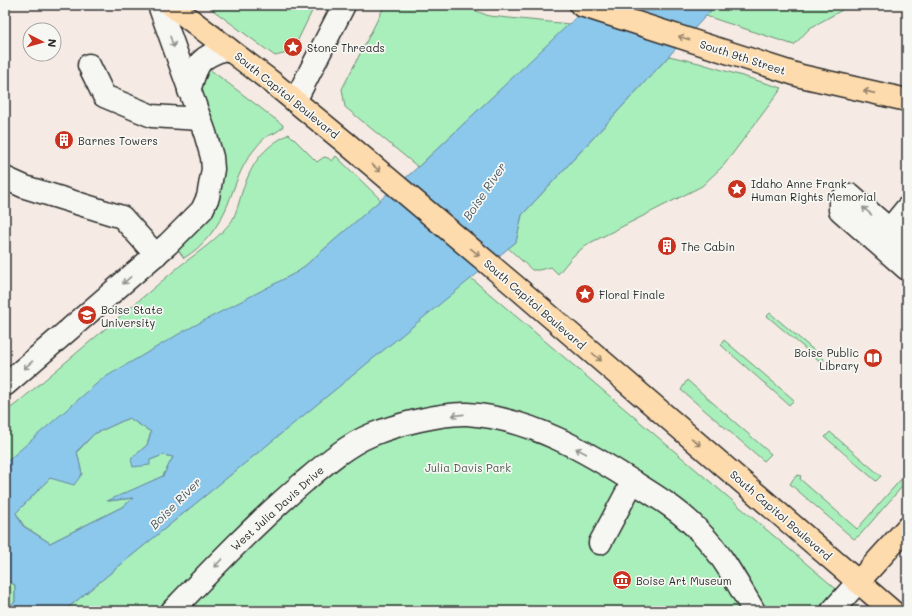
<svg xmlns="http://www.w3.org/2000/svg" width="912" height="616" viewBox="0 0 912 616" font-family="Mali,sans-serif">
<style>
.green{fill:#a9efbb;stroke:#6a8d73}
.water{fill:#8cc7ec;stroke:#65899f;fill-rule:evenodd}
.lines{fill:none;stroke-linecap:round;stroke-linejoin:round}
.minor-casing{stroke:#2b2b2b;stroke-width:25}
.major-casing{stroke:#2b2b2b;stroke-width:25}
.minor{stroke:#f6f6f2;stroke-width:22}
.major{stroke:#fedbac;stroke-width:22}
.oneway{stroke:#94836c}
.oneway2{stroke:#90908e}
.labels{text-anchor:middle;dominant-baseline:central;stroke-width:3.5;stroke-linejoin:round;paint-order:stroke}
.poi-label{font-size:11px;fill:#2b2b2b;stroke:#f6f6f2;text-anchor:start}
.street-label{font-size:11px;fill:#2b2b2b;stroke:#f6f6f2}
.park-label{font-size:11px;fill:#4a5c4f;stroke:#f6f6f2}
.water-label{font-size:12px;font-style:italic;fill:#485a65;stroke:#f6f6f2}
</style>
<rect width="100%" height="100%" fill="#f6ebe4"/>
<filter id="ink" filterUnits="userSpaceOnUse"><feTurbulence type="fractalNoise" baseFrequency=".025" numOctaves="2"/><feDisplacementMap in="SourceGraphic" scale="8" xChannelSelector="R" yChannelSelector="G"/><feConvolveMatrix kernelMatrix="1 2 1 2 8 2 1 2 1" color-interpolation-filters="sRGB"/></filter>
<g filter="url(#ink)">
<g class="green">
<path d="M 206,5 L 315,5 L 292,52 L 275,56 Z"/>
<path d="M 385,5 L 461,5 L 489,16 L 570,24 L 418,167 L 345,107 L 342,89 Z"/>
<path d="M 716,5 L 851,5 L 810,28 L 794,45 L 706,16 Z"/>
<path d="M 669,56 L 699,63 L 782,88 L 724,165 L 702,186 L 586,245 L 572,257 L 558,274 L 551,267 L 539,270 L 532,270 L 508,248 L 516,242 L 522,215 Z"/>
<path d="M 204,65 L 283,125 L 282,128 C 278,131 274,134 270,135 C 264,137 258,145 254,150 C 241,165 235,186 228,204 C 219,226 204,246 184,258 L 176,247 L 207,216 L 199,84 Z"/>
<path d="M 289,134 L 317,162 L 324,157 L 328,158 L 332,161 L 336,156 L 381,200 L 299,271 L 5,463 L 5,412 L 16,404 L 181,265 C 196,254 209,245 222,232 C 225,228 229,225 232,221 C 237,211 239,202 242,192 C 252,163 262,148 289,134 Z"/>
<path d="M 471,278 L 862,611 L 64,611 Z"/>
<path d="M 770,313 L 824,359 L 822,363 L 767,316 Z"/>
<path d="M 724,340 L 794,400 L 789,405 L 721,345 Z"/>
<path d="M 687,380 L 771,454 L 764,461 L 681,390 Z"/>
<path d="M 129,418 L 151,432 L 147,445 L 131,459 L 150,460 L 163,455 L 173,457 L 163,476 L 109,501 L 134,498 L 124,506 L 50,543 L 24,526 L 16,513 L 50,478 L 82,474 L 77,452 L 94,434 Z"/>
<path d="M 830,432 L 881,476 L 876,481 L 825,437 Z"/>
<path d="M 798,475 L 801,476 L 800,479 L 857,529 L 903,477 L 907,475 L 907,481 L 860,535 L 854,539 L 790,484 L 794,478 Z"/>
<path d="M 5,580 L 15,585 L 15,602 L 5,608 Z"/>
</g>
<path class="water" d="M 589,5 L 716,5 L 522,215 L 516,242 L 64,611 L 5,611 L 5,608 L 15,602 L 15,585 L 5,580 L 5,463 L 102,379 L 184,331 L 299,271 L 418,167 ZM 129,418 L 151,432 L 147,445 L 131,459 L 133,467 L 150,465 L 150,460 L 163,455 L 173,457 L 163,476 L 107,501 L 133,498 L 124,506 L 50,543 L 23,526 L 16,513 L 50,478 L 74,485 L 82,474 L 77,451 L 94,434 Z"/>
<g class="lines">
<defs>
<g id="minor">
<path d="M 89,65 L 104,96 L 152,116 L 200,119"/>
<path d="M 189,91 C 198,62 197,59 227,48"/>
<path d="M 295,101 L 344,5"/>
<path d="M 5,178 L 25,187 L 122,217 L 156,255"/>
<path d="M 889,230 L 907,208"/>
<path d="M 907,245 L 850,195 L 844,197 L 840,203 L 840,210 L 907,269"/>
<path d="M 5,385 L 168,244 L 202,210 L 208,197 L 213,169 L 212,157 L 205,133 L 159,5"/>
<path d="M 600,543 L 633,481"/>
<path d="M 172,611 C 215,566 258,521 305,481 C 325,464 347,445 371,435 C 395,425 441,413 467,414 C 530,418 588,452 640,486 C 662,500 683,513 701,533 C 723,555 738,585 754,611"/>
<path d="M 832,611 L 858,582"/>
</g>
<g id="major">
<path d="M 171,5 L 273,83 L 346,143 L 515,286 L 892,611"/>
<path d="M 581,5 L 801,76 L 907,100"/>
<path d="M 858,582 L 907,528"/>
</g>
</defs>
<use href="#minor" class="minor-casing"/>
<use href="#major" class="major-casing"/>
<use href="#minor" class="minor"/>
<use href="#major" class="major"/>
</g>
<defs><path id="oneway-shaft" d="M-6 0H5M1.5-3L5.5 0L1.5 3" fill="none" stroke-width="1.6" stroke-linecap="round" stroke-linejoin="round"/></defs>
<g class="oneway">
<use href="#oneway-shaft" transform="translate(684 38) rotate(-162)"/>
<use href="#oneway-shaft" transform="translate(869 92) rotate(-167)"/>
<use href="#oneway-shaft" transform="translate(376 168) rotate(40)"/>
<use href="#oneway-shaft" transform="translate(475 252) rotate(40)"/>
<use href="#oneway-shaft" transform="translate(597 357) rotate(41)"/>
<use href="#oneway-shaft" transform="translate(696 442) rotate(41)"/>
</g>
<g class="oneway2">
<use href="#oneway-shaft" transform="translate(172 42) rotate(71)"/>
<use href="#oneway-shaft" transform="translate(867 211) rotate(-139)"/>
<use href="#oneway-shaft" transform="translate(127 280) rotate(139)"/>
<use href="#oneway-shaft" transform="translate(28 365) rotate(139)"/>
<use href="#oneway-shaft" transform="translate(458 415) rotate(174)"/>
<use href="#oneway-shaft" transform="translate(581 451) rotate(-152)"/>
<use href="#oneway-shaft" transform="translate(218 563) rotate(134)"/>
</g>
</g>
<defs>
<symbol id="sight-disc" viewBox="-11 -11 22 22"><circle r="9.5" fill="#c8321e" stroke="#f6f6f2"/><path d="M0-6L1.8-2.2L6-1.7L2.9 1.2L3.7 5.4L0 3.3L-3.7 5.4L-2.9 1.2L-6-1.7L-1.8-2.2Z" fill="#fff"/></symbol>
<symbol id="building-disc" viewBox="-11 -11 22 22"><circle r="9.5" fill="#c8321e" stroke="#f6f6f2"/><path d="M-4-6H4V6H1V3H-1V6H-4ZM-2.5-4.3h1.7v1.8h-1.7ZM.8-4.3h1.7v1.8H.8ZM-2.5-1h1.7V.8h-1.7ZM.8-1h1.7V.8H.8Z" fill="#fff"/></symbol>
<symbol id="university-disc" viewBox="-11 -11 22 22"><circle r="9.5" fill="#c8321e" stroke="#f6f6f2"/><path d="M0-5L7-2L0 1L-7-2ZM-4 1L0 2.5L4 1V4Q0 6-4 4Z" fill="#fff"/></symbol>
<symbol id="library-disc" viewBox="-11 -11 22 22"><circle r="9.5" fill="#c8321e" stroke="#f6f6f2"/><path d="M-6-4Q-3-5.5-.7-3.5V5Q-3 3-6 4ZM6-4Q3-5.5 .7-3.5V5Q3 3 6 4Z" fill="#fff"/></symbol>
<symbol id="museum-disc" viewBox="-11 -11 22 22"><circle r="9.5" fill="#c8321e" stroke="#f6f6f2"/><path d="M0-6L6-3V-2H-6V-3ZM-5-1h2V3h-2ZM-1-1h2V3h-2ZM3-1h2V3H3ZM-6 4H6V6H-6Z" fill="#fff"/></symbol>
</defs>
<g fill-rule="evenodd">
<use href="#sight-disc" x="282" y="36" width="22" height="22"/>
<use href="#building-disc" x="53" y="129" width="22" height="22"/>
<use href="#sight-disc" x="726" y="178" width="22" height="22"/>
<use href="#building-disc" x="656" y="235" width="22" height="22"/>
<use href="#sight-disc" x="574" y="283" width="22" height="22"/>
<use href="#university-disc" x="76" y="304" width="22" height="22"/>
<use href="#library-disc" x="862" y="347" width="22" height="22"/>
<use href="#museum-disc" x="611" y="569" width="22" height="22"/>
</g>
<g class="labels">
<g class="poi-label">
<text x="307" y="47">Stone Threads</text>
<text x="78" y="140">Barnes Towers</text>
<text x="751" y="183">Idaho Anne Frank<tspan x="751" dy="13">Human Rights Memorial</tspan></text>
<text x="681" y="246">The Cabin</text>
<text x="599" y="294">Floral Finale</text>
<text x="101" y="309">Boise State<tspan x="101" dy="13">University</tspan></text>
<text x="859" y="352" text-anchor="end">Boise Public<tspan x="859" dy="13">Library</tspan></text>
<text x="636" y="580">Boise Art Museum</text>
</g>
<g class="street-label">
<text transform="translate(743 57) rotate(18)">South 9th Street</text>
<text transform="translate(287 95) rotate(39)">South Capitol Boulevard</text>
<text transform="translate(535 304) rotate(41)">South Capitol Boulevard</text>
<text transform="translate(277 508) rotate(-42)">West Julia Davis Drive</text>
<text transform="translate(781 515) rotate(41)">South Capitol Boulevard</text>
</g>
<g class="park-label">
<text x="468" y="467">Julia Davis Park</text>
</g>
<g class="water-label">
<text transform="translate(484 191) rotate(-56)">Boise River</text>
<text transform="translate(175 503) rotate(-45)">Boise River</text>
</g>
</g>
<rect width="912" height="616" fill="none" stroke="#f6f6f2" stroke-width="20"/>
<rect x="10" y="10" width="892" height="596" fill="none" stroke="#2b2b2b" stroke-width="1.5" filter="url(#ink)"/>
<g transform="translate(42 42) rotate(96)"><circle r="19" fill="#f6f6f2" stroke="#a5a5a2"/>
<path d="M0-3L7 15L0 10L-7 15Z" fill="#c8321e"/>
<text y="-6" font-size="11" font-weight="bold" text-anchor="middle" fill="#2b2b2b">N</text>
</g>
</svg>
